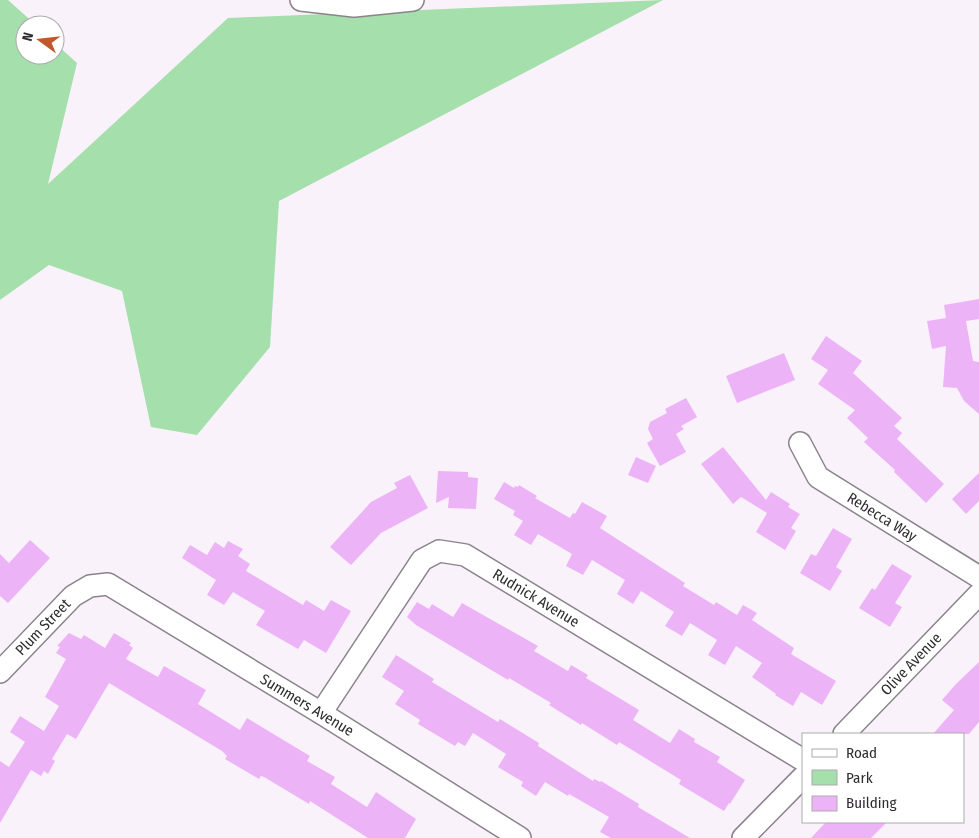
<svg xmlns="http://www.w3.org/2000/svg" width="979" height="838" viewBox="0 0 979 838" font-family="'Fira Sans Condensed',sans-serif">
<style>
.green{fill:#a5dfac}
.building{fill:#edb3f7}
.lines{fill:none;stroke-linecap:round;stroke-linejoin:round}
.minor-casing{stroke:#8b838c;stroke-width:24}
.minor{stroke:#fff;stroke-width:21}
.labels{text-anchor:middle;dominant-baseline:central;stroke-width:4.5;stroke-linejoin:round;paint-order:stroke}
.street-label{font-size:15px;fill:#2f2c2f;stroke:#fff}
</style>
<rect width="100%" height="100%" fill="#faf2fb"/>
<path class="green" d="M 0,0 L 8,0 L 36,25 L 25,25 L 25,55 L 55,55 L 55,43 L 77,63 L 48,184 L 228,18 L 663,0 L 279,201 L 270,347 L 197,435 L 151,427 L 122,291 L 49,265 L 0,300 Z"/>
<g class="building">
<path d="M 979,299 L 979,319 L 966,321 L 973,361 L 979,362 L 979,414 L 964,401 L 957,388 L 943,387 L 946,346 L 932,349 L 927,321 L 946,318 L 944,305 Z"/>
<path d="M 826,336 L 862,361 L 853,373 L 902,418 L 894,426 L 902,433 L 897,439 L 944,484 L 926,503 L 894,472 L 895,470 L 864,442 L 868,438 L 847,418 L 855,410 L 818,384 L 828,370 L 811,359 Z"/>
<path d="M 784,353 L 795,380 L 737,403 L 726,376 Z"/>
<path d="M 686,398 L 697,417 L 681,426 L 684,429 L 676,434 L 686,452 L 660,466 L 647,443 L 653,439 L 648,429 L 650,422 L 667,413 L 665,409 Z"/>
<path d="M 723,447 L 766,500 L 771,492 L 790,504 L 788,507 L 800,514 L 791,528 L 796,531 L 785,550 L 756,532 L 767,513 L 741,497 L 733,504 L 701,464 Z"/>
<path d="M 636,457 L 656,466 L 648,483 L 628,475 Z"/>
<path d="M 438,471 L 468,472 L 468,477 L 478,478 L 476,509 L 448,508 L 449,497 L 436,503 Z"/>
<path d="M 979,473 L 979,501 L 966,514 L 952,499 Z"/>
<path d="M 410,475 L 428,508 L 381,533 L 351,565 L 330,547 L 371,502 L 397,488 L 394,483 Z"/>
<path d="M 504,482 L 514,488 L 515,486 L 518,487 L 519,485 L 537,496 L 535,498 L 570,518 L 573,513 L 575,514 L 582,502 L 607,516 L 600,528 L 685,583 L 683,586 L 714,605 L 716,602 L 737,615 L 743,605 L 757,613 L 752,620 L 794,648 L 791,654 L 836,681 L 822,705 L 801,692 L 793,706 L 775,695 L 776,694 L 752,677 L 762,663 L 736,646 L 725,665 L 708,655 L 717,640 L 690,623 L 682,636 L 665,626 L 674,612 L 641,591 L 633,604 L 617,594 L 625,580 L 592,560 L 583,575 L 566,566 L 572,554 L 538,534 L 531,545 L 514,535 L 523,521 L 513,515 L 515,511 L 494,499 Z"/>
<path d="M 833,528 L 852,539 L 836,567 L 842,571 L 830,591 L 800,573 L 811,554 L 816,556 Z"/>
<path d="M 30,540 L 50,558 L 8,603 L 0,596 L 0,554 L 9,563 Z"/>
<path d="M 228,541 L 243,549 L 238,556 L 250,564 L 246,571 L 303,605 L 306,600 L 324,611 L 331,600 L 351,611 L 326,653 L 304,640 L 298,649 L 256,625 L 265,611 L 233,592 L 224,605 L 207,595 L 216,580 L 182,558 L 190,545 L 207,555 L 215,542 L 224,548 Z"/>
<path d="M 892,564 L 912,576 L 895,603 L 902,607 L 890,627 L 859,608 L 872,588 L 875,590 Z"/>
<path d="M 417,602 L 429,609 L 432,604 L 453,617 L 462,603 L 538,646 L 534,651 L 568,671 L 571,665 L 588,675 L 586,678 L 639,710 L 633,720 L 670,743 L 679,729 L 695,739 L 694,742 L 720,757 L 717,762 L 745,780 L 730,804 L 729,803 L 724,811 L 679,784 L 681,780 L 619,742 L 617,745 L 582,723 L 581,725 L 549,705 L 551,703 L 509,678 L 508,680 L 416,625 L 407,617 Z"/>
<path d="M 69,633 L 81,639 L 84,635 L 105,648 L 114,633 L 131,643 L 129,645 L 133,648 L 126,659 L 158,677 L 164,666 L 206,690 L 198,704 L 240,730 L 247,718 L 285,741 L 310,756 L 307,761 L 335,777 L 331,784 L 367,807 L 376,792 L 416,819 L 405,838 L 368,838 L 310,801 L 309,804 L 264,777 L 261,776 L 259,779 L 225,759 L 227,756 L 222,751 L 109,683 L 76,739 L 67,734 L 52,759 L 55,761 L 48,774 L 44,771 L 41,776 L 31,770 L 0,823 L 0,761 L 9,767 L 25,742 L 10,732 L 20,716 L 44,731 L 59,706 L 45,697 L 66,659 L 56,653 L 60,647 L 57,646 Z"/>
<path d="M 396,655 L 434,679 L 432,682 L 498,722 L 500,719 L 539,743 L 538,746 L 593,781 L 594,779 L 600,782 L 601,781 L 639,804 L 638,807 L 690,838 L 611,838 L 600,832 L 609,817 L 569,794 L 568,796 L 545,782 L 536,796 L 521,786 L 523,782 L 498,767 L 506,754 L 473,733 L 465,746 L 458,742 L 455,746 L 418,724 L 420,720 L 395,704 L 404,691 L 382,677 Z"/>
<path d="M 979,662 L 979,722 L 969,734 L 933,734 L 954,710 L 942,700 L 956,684 Z"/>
<path d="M 826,822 L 887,822 L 871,838 L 811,838 Z"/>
</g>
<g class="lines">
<defs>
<g id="minor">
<path d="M 301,0 L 354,6 L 413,0"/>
<path d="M 800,443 L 818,477 L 979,577"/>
<path d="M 0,672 L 73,596 L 90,586 L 108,584 L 321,713 L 520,838"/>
<path d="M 321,713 L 422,560 L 439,551 L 465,555 L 803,760"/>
<path d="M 844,734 L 979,594"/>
<path d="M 743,838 L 803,777"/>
</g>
</defs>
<use href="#minor" class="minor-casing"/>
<use href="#minor" class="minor"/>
</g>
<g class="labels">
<g class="street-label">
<text transform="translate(882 517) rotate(32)">Rebecca Way</text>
<text transform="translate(536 598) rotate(31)">Rudnick Avenue</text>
<text transform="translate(43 627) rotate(-46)">Plum Street</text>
<text transform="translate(911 664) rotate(-46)">Olive Avenue</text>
<text transform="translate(307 705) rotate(31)">Summers Avenue</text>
</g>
</g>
<rect x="802" y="733" width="162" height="90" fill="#ffffff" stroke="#acabac"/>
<rect x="812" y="749" width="25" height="8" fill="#ffffff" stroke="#acabac"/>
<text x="846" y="758" font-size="15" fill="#2f2c2f">Road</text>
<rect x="812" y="770" width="25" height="15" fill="#a5dfac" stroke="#acabac"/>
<text x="846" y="783" font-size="15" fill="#2f2c2f">Park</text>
<rect x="812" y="796" width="25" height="15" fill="#edb3f7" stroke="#acabac"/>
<text x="846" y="808" font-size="15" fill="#2f2c2f">Building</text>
<g transform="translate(40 40) rotate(285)"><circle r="24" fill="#ffffff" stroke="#acabac"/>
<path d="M0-4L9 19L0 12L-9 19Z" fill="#bf592b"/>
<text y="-8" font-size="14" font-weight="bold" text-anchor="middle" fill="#2f2c2f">N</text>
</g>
</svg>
